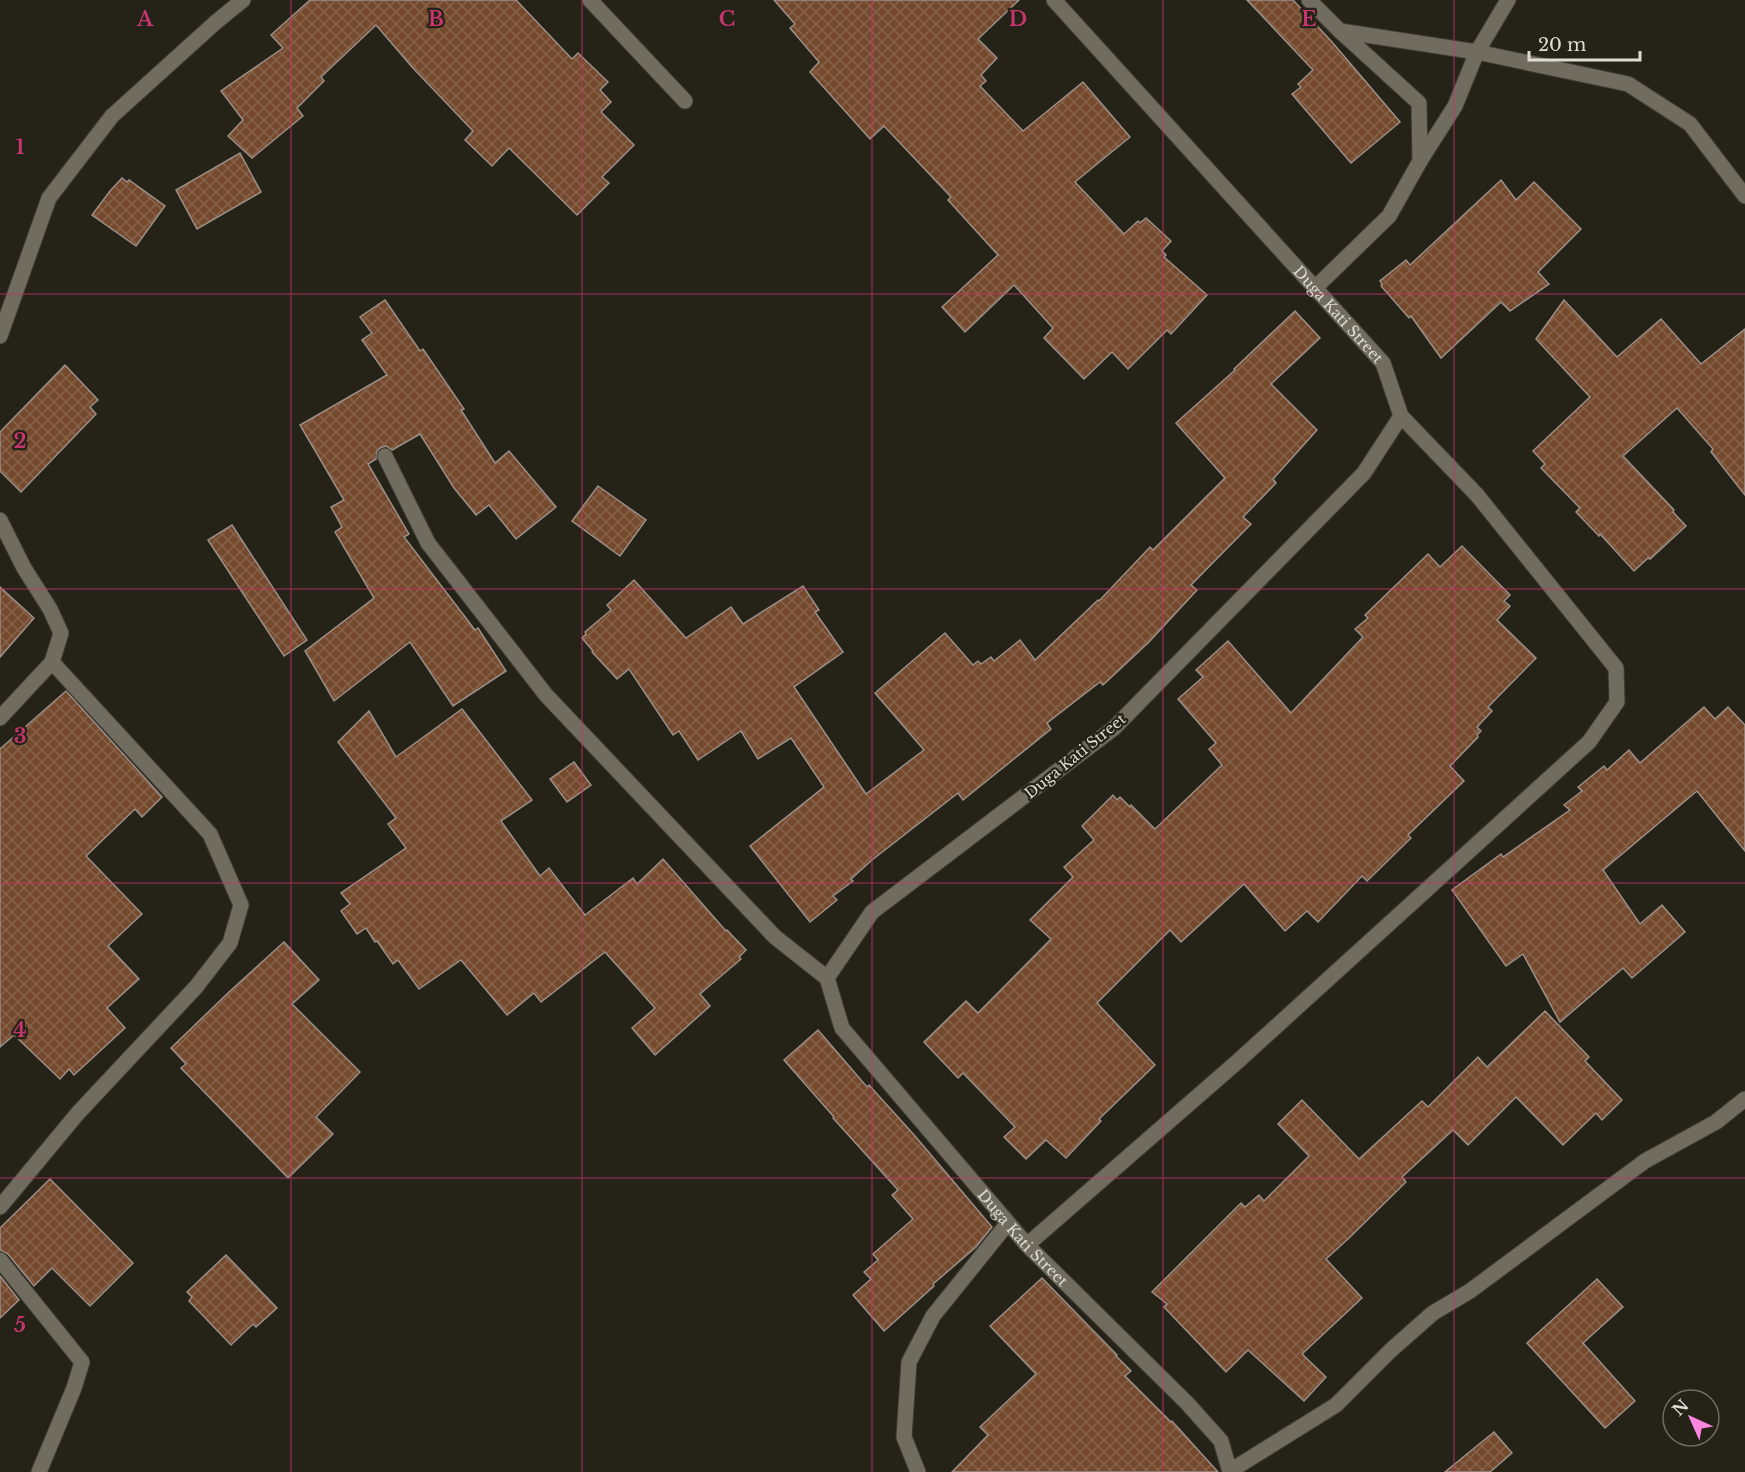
<svg xmlns="http://www.w3.org/2000/svg" width="1745" height="1472" viewBox="0 0 1745 1472" font-family="'Libre Baskerville',serif">
<style>
.building{fill:url(#building-cross-hatch);stroke:#9b8f88;stroke-width:1.5}
.lines{fill:none;stroke-linecap:round;stroke-linejoin:round}
.minor-casing{stroke:#403d36;stroke-width:17}
.minor{stroke:#706c60;stroke-width:15}
.grid{fill:none;stroke:#c6356d;stroke-width:1.5;stroke-opacity:0.55}
.labels{text-anchor:middle;dominant-baseline:central;stroke-width:4.5;stroke-linejoin:round;paint-order:stroke}
.street-label{font-size:15px;fill:#dddbd4;stroke:#252218}
.grid-label{font-size:20px;text-anchor:middle;font-weight:bold;fill:#c6356d;stroke:#252218;stroke-width:4.5;stroke-linejoin:round;paint-order:stroke}
</style>
<defs>
<pattern id="building-cross-hatch" width="8" height="8" patternUnits="userSpaceOnUse" patternTransform="scale(1.5)"><rect width="8" height="8" fill="#75492d"/><path d="M0 0l8 8M0 8l8-8" fill="none" stroke="#88634b"/></pattern>
</defs>
<rect width="100%" height="100%" fill="#252218"/>
<g class="building">
<path d="M 310,0 L 516,0 L 572,59 L 578,53 L 608,82 L 600,90 L 611,102 L 601,112 L 634,145 L 602,177 L 609,183 L 577,215 L 509,148 L 492,166 L 465,140 L 473,131 L 412,67 L 376,25 L 321,77 L 324,81 L 297,108 L 303,116 L 252,158 L 228,136 L 243,120 L 221,91 L 283,48 L 271,35 Z"/>
<path d="M 774,0 L 1019,0 L 978,39 L 997,58 L 981,75 L 986,81 L 980,86 L 1023,131 L 1083,82 L 1130,137 L 1075,182 L 1124,234 L 1138,221 L 1140,223 L 1146,218 L 1171,241 L 1162,251 L 1166,255 L 1164,257 L 1207,295 L 1171,334 L 1167,330 L 1128,369 L 1112,352 L 1084,379 L 1044,338 L 1053,328 L 1014,285 L 965,332 L 942,307 L 998,255 L 948,200 L 951,197 L 884,126 L 870,139 L 810,72 L 819,62 L 790,28 L 795,24 Z"/>
<path d="M 1247,0 L 1293,0 L 1332,42 L 1400,122 L 1351,163 L 1292,94 L 1301,87 L 1298,84 L 1313,70 Z"/>
<path d="M 240,153 L 261,192 L 197,229 L 176,190 Z"/>
<path d="M 122,178 L 127,182 L 129,180 L 165,206 L 136,246 L 92,215 L 110,191 Z"/>
<path d="M 1501,180 L 1516,200 L 1534,182 L 1581,229 L 1538,272 L 1549,284 L 1510,311 L 1501,302 L 1441,358 L 1411,316 L 1409,318 L 1381,286 L 1382,284 L 1380,281 L 1406,260 L 1410,265 Z"/>
<path d="M 385,300 L 420,351 L 423,349 L 464,409 L 461,410 L 495,463 L 509,451 L 556,507 L 516,539 L 489,505 L 476,515 L 454,488 L 420,434 L 392,450 L 386,446 L 380,448 L 377,451 L 376,459 L 368,464 L 409,534 L 404,537 L 475,630 L 478,628 L 506,671 L 453,706 L 410,642 L 334,701 L 305,651 L 374,598 L 335,532 L 342,527 L 331,507 L 344,500 L 300,425 L 387,375 L 362,340 L 372,333 L 360,317 Z"/>
<path d="M 1564,300 L 1617,357 L 1661,319 L 1701,364 L 1745,329 L 1745,495 L 1711,452 L 1713,449 L 1677,408 L 1623,456 L 1674,510 L 1673,512 L 1686,526 L 1650,559 L 1648,558 L 1634,571 L 1600,534 L 1599,536 L 1576,512 L 1580,508 L 1541,468 L 1545,464 L 1533,451 L 1590,397 L 1536,339 Z"/>
<path d="M 1295,311 L 1320,338 L 1271,384 L 1317,430 L 1273,479 L 1276,483 L 1243,517 L 1251,524 L 1191,585 L 1197,590 L 1149,642 L 1103,685 L 1100,682 L 1047,723 L 1051,729 L 963,800 L 958,793 L 872,860 L 851,879 L 853,881 L 833,896 L 837,900 L 810,922 L 750,846 L 824,787 L 791,738 L 758,759 L 741,731 L 698,760 L 679,731 L 673,735 L 629,669 L 617,679 L 592,652 L 593,651 L 582,638 L 586,634 L 585,632 L 611,610 L 607,605 L 634,580 L 686,638 L 731,607 L 743,624 L 803,586 L 819,610 L 815,612 L 843,652 L 794,687 L 866,794 L 924,750 L 875,693 L 945,633 L 973,665 L 978,661 L 981,664 L 991,657 L 994,661 L 1020,640 L 1035,660 L 1098,600 L 1099,601 L 1150,547 L 1153,550 L 1225,478 L 1176,423 L 1235,370 L 1234,369 Z"/>
<path d="M 65,365 L 98,400 L 90,407 L 96,414 L 21,492 L 0,471 L 0,432 Z"/>
<path d="M 598,486 L 646,520 L 620,556 L 572,521 Z"/>
<path d="M 232,525 L 307,640 L 284,656 L 208,540 Z"/>
<path d="M 1462,546 L 1510,595 L 1504,601 L 1510,606 L 1497,620 L 1536,658 L 1488,707 L 1492,711 L 1477,727 L 1481,731 L 1477,735 L 1478,737 L 1450,766 L 1464,781 L 1408,835 L 1411,838 L 1367,881 L 1362,876 L 1318,922 L 1307,911 L 1285,931 L 1244,884 L 1181,942 L 1170,930 L 1097,1003 L 1155,1065 L 1099,1119 L 1101,1121 L 1066,1158 L 1046,1140 L 1026,1159 L 1004,1137 L 1015,1127 L 963,1073 L 958,1078 L 924,1042 L 966,1001 L 978,1013 L 1051,939 L 1030,920 L 1073,877 L 1064,867 L 1094,840 L 1082,826 L 1113,795 L 1117,800 L 1120,797 L 1130,807 L 1131,805 L 1155,829 L 1222,765 L 1209,749 L 1216,743 L 1178,699 L 1203,677 L 1196,670 L 1228,641 L 1291,713 L 1363,637 L 1355,629 L 1368,618 L 1365,615 L 1428,554 L 1440,567 Z"/>
<path d="M 0,587 L 34,618 L 0,657 Z"/>
<path d="M 66,691 L 162,797 L 142,817 L 135,809 L 86,856 L 142,914 L 108,946 L 139,979 L 107,1008 L 125,1028 L 74,1075 L 69,1069 L 60,1079 L 14,1035 L 0,1047 L 0,749 Z"/>
<path d="M 1704,707 L 1715,719 L 1728,707 L 1745,725 L 1745,851 L 1697,791 L 1603,870 L 1640,924 L 1662,905 L 1685,932 L 1632,978 L 1623,968 L 1560,1022 L 1523,954 L 1506,966 L 1452,890 L 1501,854 L 1503,857 L 1570,810 L 1564,805 L 1582,791 L 1578,787 L 1604,766 L 1607,770 L 1629,750 L 1640,763 Z"/>
<path d="M 462,709 L 532,800 L 501,821 L 540,876 L 549,868 L 585,915 L 633,878 L 637,884 L 663,859 L 726,931 L 727,930 L 746,950 L 739,957 L 741,959 L 700,994 L 710,1006 L 655,1055 L 632,1028 L 655,1008 L 605,952 L 541,1002 L 534,993 L 507,1015 L 461,960 L 419,989 L 398,960 L 393,964 L 377,941 L 375,942 L 366,928 L 357,934 L 341,911 L 350,904 L 341,893 L 406,848 L 388,824 L 396,818 L 338,742 L 369,711 L 396,757 Z"/>
<path d="M 574,762 L 591,785 L 567,802 L 550,779 Z"/>
<path d="M 284,942 L 319,980 L 292,1004 L 360,1072 L 316,1117 L 333,1134 L 288,1178 L 181,1068 L 186,1064 L 171,1048 L 229,992 Z"/>
<path d="M 1545,1011 L 1589,1057 L 1585,1061 L 1622,1100 L 1602,1120 L 1596,1113 L 1563,1145 L 1516,1097 L 1468,1145 L 1453,1130 L 1402,1177 L 1406,1182 L 1349,1238 L 1326,1259 L 1362,1298 L 1302,1354 L 1326,1377 L 1304,1401 L 1248,1350 L 1226,1372 L 1164,1307 L 1167,1304 L 1152,1292 L 1241,1203 L 1245,1207 L 1259,1195 L 1264,1201 L 1309,1156 L 1278,1124 L 1302,1100 L 1359,1159 L 1422,1101 L 1428,1107 L 1478,1057 L 1487,1067 Z"/>
<path d="M 818,1030 L 867,1087 L 869,1085 L 915,1136 L 992,1227 L 976,1247 L 933,1284 L 934,1286 L 884,1331 L 853,1295 L 871,1279 L 864,1272 L 878,1260 L 873,1254 L 913,1219 L 892,1195 L 898,1190 L 833,1118 L 834,1117 L 784,1060 Z"/>
<path d="M 50,1179 L 133,1263 L 90,1306 L 52,1268 L 34,1286 L 8,1254 L 0,1250 L 0,1228 Z"/>
<path d="M 226,1255 L 277,1308 L 256,1327 L 253,1324 L 231,1345 L 189,1301 L 192,1297 L 187,1292 Z"/>
<path d="M 0,1276 L 19,1300 L 0,1318 Z"/>
<path d="M 1042,1278 L 1117,1355 L 1116,1356 L 1131,1371 L 1125,1376 L 1171,1422 L 1172,1421 L 1218,1472 L 952,1472 L 988,1435 L 980,1427 L 1036,1374 L 990,1326 Z"/>
<path d="M 1597,1279 L 1623,1307 L 1583,1343 L 1635,1401 L 1605,1428 L 1527,1343 Z"/>
<path d="M 1494,1432 L 1512,1453 L 1490,1472 L 1445,1472 Z"/>
</g>
<g class="lines">
<defs>
<g id="minor">
<path d="M 590,0 L 685,101"/>
<path id="s1" d="M 1054,0 L 1383,363 L 1401,416 L 1364,473 L 1114,728 L 872,912 L 827,978 L 842,1028 L 1027,1245 L 1187,1403 L 1221,1441 L 1230,1472"/>
<path d="M 1309,0 L 1340,31 L 1419,103 L 1420,161 L 1389,216 L 1316,287"/>
<path d="M 1340,31 L 1477,52 L 1628,84 L 1690,124 L 1745,196"/>
<path d="M 1420,161 L 1455,106 L 1477,52 L 1508,0"/>
<path d="M 0,336 L 49,198 L 112,116 L 216,22 L 243,0"/>
<path d="M 385,456 L 428,543 L 546,695 L 775,937 L 827,978"/>
<path d="M 0,520 L 24,568 L 50,609 L 61,633 L 52,662 L 0,718"/>
<path d="M 0,1207 L 78,1113 L 196,987 L 230,943 L 241,905 L 210,834 L 52,662"/>
<path d="M 1027,1245 L 1237,1062 L 1589,742 L 1617,702 L 1616,668 L 1477,495 L 1401,416"/>
<path d="M 0,1260 L 82,1362 L 74,1388 L 39,1472"/>
<path d="M 1230,1471 L 1336,1405 L 1391,1350 L 1433,1313 L 1470,1291 L 1645,1161 L 1716,1122 L 1745,1099"/>
<path d="M 918,1472 L 904,1437 L 909,1362 L 933,1316 L 1008,1223"/>
</g>
</defs>
<use href="#minor" class="minor-casing"/>
<use href="#minor" class="minor"/>
</g>
<path class="grid" d="M 291,0 L 291,1472M 582,0 L 582,1472M 872,0 L 872,1472M 1163,0 L 1163,1472M 1454,0 L 1454,1472M 0,294 L 1745,294M 0,589 L 1745,589M 0,883 L 1745,883M 0,1178 L 1745,1178"/>
<g class="labels">
<g class="street-label">
<text stroke="none"><textPath href="#s1" startOffset="424">Duga Kati Street</textPath></text>
<text transform="translate(1075 756) rotate(-39)">Duga Kati Street</text>
<text stroke="none"><textPath href="#s1" startOffset="1684">Duga Kati Street</textPath></text>
</g>
</g>
<g class="grid-label">
<text x="145" y="26">A</text>
<text x="436" y="26">B</text>
<text x="727" y="26">C</text>
<text x="1018" y="26">D</text>
<text x="1309" y="26">E</text>
<text x="20" y="154">1</text>
<text x="20" y="448">2</text>
<text x="20" y="743">3</text>
<text x="20" y="1037">4</text>
<text x="20" y="1332">5</text>
</g>
<g transform="translate(1691 1418) rotate(315)"><circle r="28" fill="#252218" stroke="#6f6c63" stroke-width="1.5"/>
<path d="M0-4.5L10 22L0 15L-10 22Z" fill="#fd86e1"/>
<text y="-9" font-size="16" font-weight="bold" text-anchor="middle" fill="#dddbd4">N</text>
</g>
<path d="M1529 51v9h111v-9" fill="none" stroke="#dddbd4" stroke-width="3"/>
<text x="1538" y="51" font-size="18" fill="#dddbd4" stroke="#252218" stroke-width="4.5" paint-order="stroke">20 m</text>
</svg>
